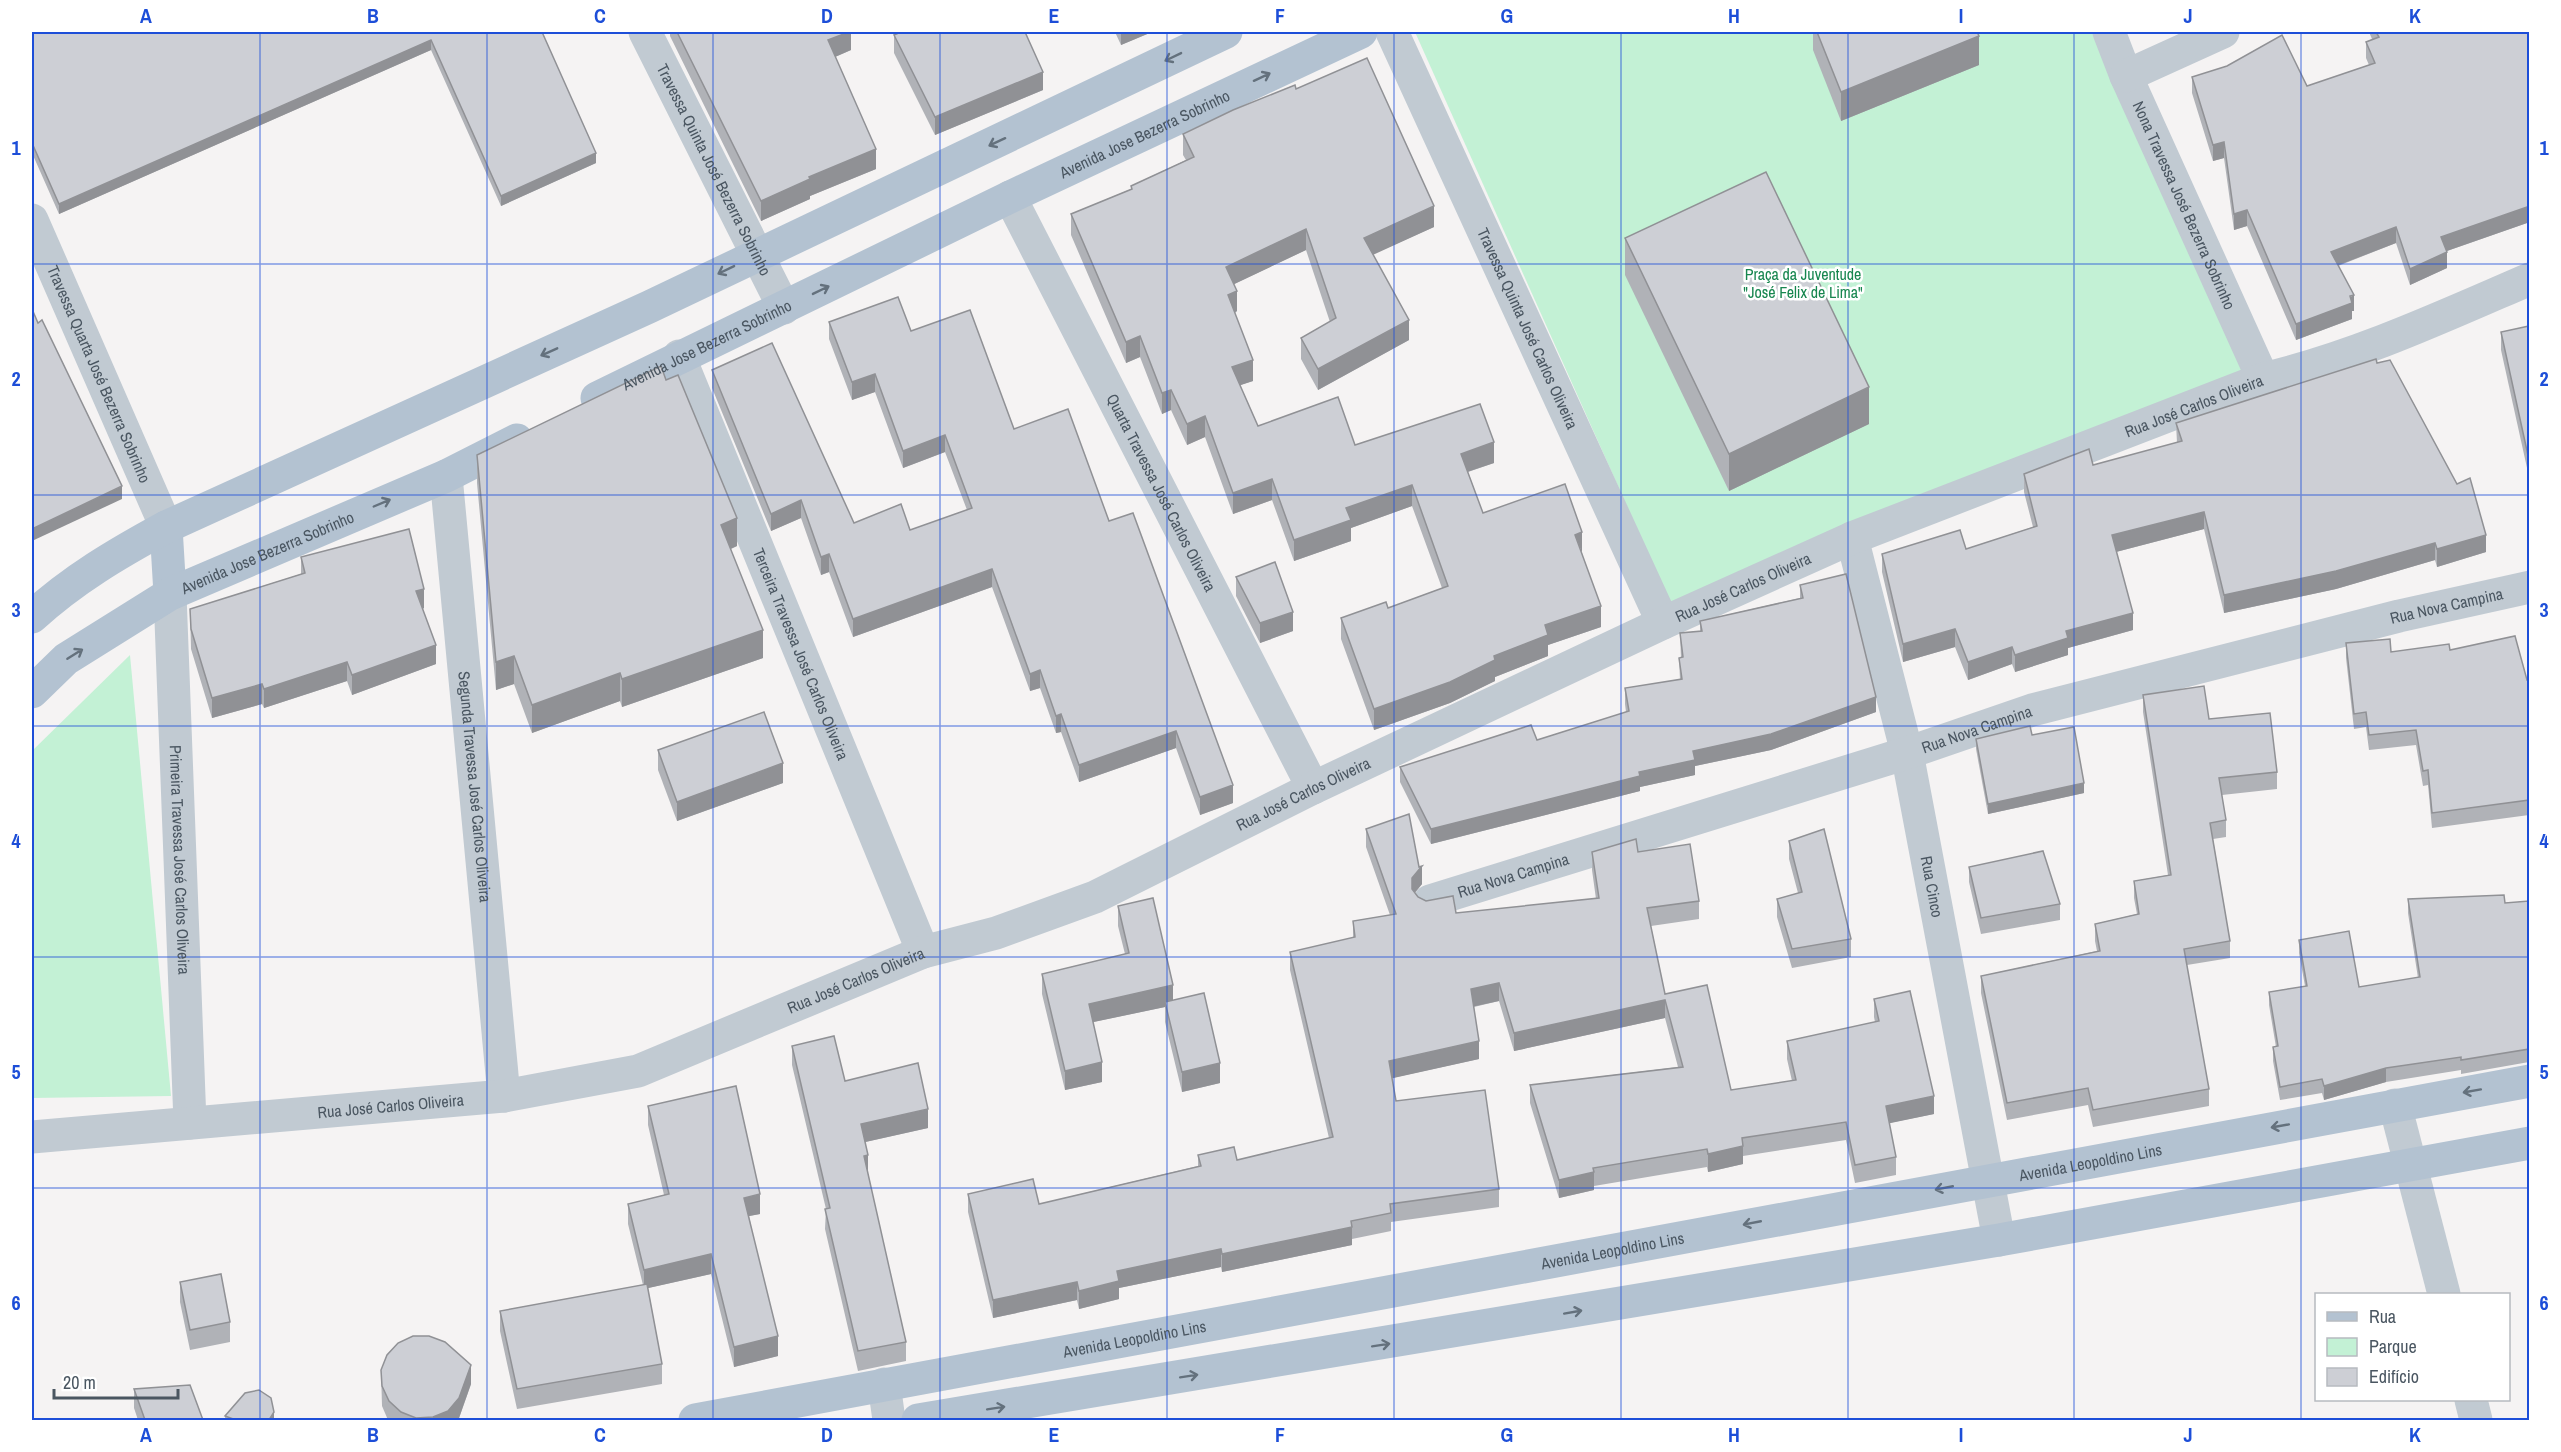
<svg xmlns="http://www.w3.org/2000/svg" width="2561" height="1452" viewBox="0 0 2561 1452" font-family="'Archivo Narrow',sans-serif">
<style>
.green{fill:#c3f1d5}
.lines{fill:none;stroke-linecap:round;stroke-linejoin:round}
.minor{stroke:#c1cad2;stroke-width:33}
.major{stroke:#b3c2d1;stroke-width:33}
.wall{fill:#b0b2b7}
.shaded-wall{fill:#909195}
.building{fill:#cdcfd5;stroke:#909195;stroke-width:1.5}
.oneway{stroke:#64717d}
.grid{fill:none;stroke:#1d4ed8;stroke-width:1.5;stroke-opacity:0.55}
.labels{text-anchor:middle;dominant-baseline:central;stroke-width:5;stroke-linejoin:round;paint-order:stroke}
.street-label{font-size:16px;fill:#4a5661;stroke:#fff}
.park-label{font-size:16px;fill:#17864f;stroke:#fff}
.neatline{fill:none;stroke:#1d4ed8;stroke-width:2}
.grid-label{font-size:20px;text-anchor:middle;font-weight:bold;fill:#1d4ed8}
</style>
<rect width="100%" height="100%" fill="#f5f3f3"/>
<g class="green">
<path d="M 1415,32 L 2098,32 L 2251,371 L 1673,609 Z"/>
<path d="M 130,655 L 171,1096 L 32,1098 L 32,751 Z"/>
</g>
<g class="lines">
<g class="minor">
<path id="s1" d="M 645,32 L 784,308"/>
<path id="s2" d="M 1392,32 L 1663,623"/>
<path id="s3" d="M 2109,32 L 2126,76 L 2263,379"/>
<path d="M 2126,76 L 2223,32"/>
<path id="s4" d="M 1010,197 L 1313,788"/>
<path id="s5" d="M 32,220 L 166,527"/>
<path id="s6" d="M 679,356 L 923,952"/>
<path id="s7" d="M 446,476 L 504,1096"/>
<path id="s8" d="M 1852,538 L 1907,753 L 1999,1240"/>
<path id="s9" d="M 170,594 L 190,1123"/>
<path id="s10" d="M 1430,901 L 1907,753 L 2032,710 L 2399,616 L 2530,587"/>
<path d="M 2395,1105 L 2444,1294"/>
<path id="s11" d="M 32,1137 L 504,1096 L 638,1071 L 923,952 L 996,933 L 1095,897 L 1313,788 L 1663,623 L 1852,538 L 2263,379 C 2356,357 2442,317 2530,279"/>
<path d="M 884,1384 L 889,1420"/>
<path d="M 2471,1400 L 2476,1420"/>
</g>
<g class="major">
<path id="s12" d="M 597,398 L 1010,197 L 1361,32"/>
<path d="M 166,527 L 170,594"/>
<path d="M 32,617 C 72,580 118,553 166,527 L 649,307 L 1226,32"/>
<path id="s13" d="M 32,692 L 66,659 L 170,594 L 446,476 L 517,440"/>
<path id="s14" d="M 695,1420 L 2530,1081"/>
<path d="M 918,1420 L 1999,1240 L 2530,1143"/>
</g>
</g>
<g class="wall">
<path d="M 32,32 L 542,32 L 596,163 L 501,206 L 431,50 L 59,214 L 32,153 Z"/>
<path d="M 670,32 L 851,32 L 851,50 L 835,57 L 876,169 L 810,196 L 810,199 L 761,221 L 670,36 Z"/>
<path d="M 1115,32 L 1152,32 L 1121,45 Z"/>
<path d="M 1813,32 L 1977,32 L 1979,65 L 1841,121 L 1813,50 Z"/>
<path d="M 2369,32 L 2529,32 L 2529,230 L 2528,230 L 2527,223 L 2447,251 L 2447,268 L 2410,285 L 2396,243 L 2338,266 L 2354,311 L 2352,311 L 2352,319 L 2296,340 L 2247,226 L 2234,230 L 2224,158 L 2213,161 L 2192,93 L 2192,77 L 2307,86 L 2369,65 L 2366,58 L 2366,42 L 2372,39 Z"/>
<path d="M 894,35 L 1043,90 L 935,135 L 894,53 Z"/>
<path d="M 1296,89 L 1434,227 L 1373,254 L 1409,340 L 1318,390 L 1301,359 L 1301,338 L 1330,322 L 1306,250 L 1234,284 L 1237,311 L 1235,313 L 1253,381 L 1240,385 L 1258,426 L 1355,445 L 1494,463 L 1468,472 L 1483,513 L 1582,553 L 1601,627 L 1548,645 L 1548,656 L 1495,677 L 1495,681 L 1450,703 L 1374,730 L 1341,639 L 1341,618 L 1388,608 L 1442,588 L 1412,506 L 1351,528 L 1351,541 L 1294,561 L 1272,500 L 1233,514 L 1205,437 L 1187,445 L 1171,410 L 1162,414 L 1140,357 L 1126,363 L 1071,235 L 1071,214 L 1131,189 L 1131,186 L 1186,160 L 1183,155 L 1183,134 Z"/>
<path d="M 1625,238 L 1869,424 L 1729,491 L 1625,275 Z"/>
<path d="M 829,322 L 911,331 L 1014,429 L 1109,521 L 1233,803 L 1200,815 L 1176,748 L 1079,782 L 1061,732 L 1056,733 L 1040,688 L 1030,691 L 992,587 L 853,637 L 829,572 L 821,575 L 801,518 L 771,531 L 712,388 L 712,370 L 854,523 L 910,530 L 967,510 L 945,452 L 903,468 L 875,392 L 852,400 L 829,339 Z"/>
<path d="M 2529,326 L 2529,477 L 2501,350 L 2501,332 Z"/>
<path d="M 2377,363 L 2486,552 L 2437,567 L 2435,560 L 2336,589 L 2224,613 L 2204,529 L 2116,552 L 2133,630 L 2068,648 L 2068,655 L 2015,672 L 2012,664 L 1968,680 L 1955,647 L 1903,662 L 1882,572 L 1882,554 L 1966,549 L 2033,527 L 2024,492 L 2024,474 L 2093,465 L 2177,443 L 2176,423 Z"/>
<path d="M 666,380 L 737,546 L 731,549 L 763,658 L 622,707 L 620,701 L 532,733 L 514,684 L 496,690 L 477,483 L 477,455 Z"/>
<path d="M 301,557 L 424,608 L 423,609 L 436,664 L 352,695 L 347,681 L 264,708 L 262,704 L 212,718 L 191,649 L 190,609 L 301,574 Z"/>
<path d="M 1236,577 L 1293,631 L 1260,643 L 1236,596 Z"/>
<path d="M 1800,585 L 1876,712 L 1771,750 L 1695,766 L 1695,775 L 1640,787 L 1640,791 L 1431,844 L 1400,782 L 1400,767 L 1537,740 L 1626,712 L 1625,704 L 1625,688 L 1680,680 L 1679,658 L 1681,658 L 1680,633 L 1700,631 L 1700,621 L 1800,598 Z"/>
<path d="M 2346,643 L 2391,652 L 2450,650 L 2527,680 L 2529,679 L 2529,815 L 2432,828 L 2428,785 L 2423,786 L 2416,745 L 2369,750 L 2366,727 L 2354,729 L 2346,658 Z"/>
<path d="M 2143,695 L 2209,719 L 2277,772 L 2277,789 L 2222,795 L 2226,820 L 2226,837 L 2213,839 L 2230,941 L 2230,958 L 2187,965 L 2209,1089 L 2209,1106 L 2093,1127 L 2088,1105 L 2007,1120 L 1981,993 L 1981,976 L 2097,951 L 2095,941 L 2095,924 L 2137,914 L 2134,898 L 2134,881 L 2168,875 L 2143,712 Z"/>
<path d="M 2032,735 L 2084,793 L 1988,814 L 1976,749 L 1976,739 Z"/>
<path d="M 658,750 L 783,783 L 677,821 L 658,770 Z"/>
<path d="M 1366,829 L 1422,884 L 1415,893 L 1418,897 L 1456,913 L 1596,899 L 1592,870 L 1592,852 L 1638,852 L 1699,901 L 1699,919 L 1651,926 L 1665,994 L 1731,1090 L 1792,1081 L 1787,1059 L 1787,1041 L 1875,1022 L 1874,1017 L 1874,999 L 1934,1114 L 1889,1123 L 1896,1157 L 1896,1175 L 1855,1183 L 1846,1140 L 1743,1156 L 1743,1164 L 1708,1172 L 1707,1167 L 1594,1186 L 1594,1190 L 1559,1198 L 1530,1103 L 1530,1085 L 1678,1067 L 1665,1018 L 1514,1051 L 1499,1001 L 1474,1007 L 1479,1059 L 1392,1078 L 1396,1101 L 1499,1189 L 1499,1207 L 1391,1222 L 1391,1231 L 1352,1239 L 1352,1245 L 1222,1272 L 1221,1267 L 1119,1288 L 1119,1299 L 1079,1309 L 1077,1300 L 993,1318 L 968,1212 L 968,1194 L 1039,1204 L 1198,1166 L 1198,1155 L 1237,1160 L 1329,1138 L 1290,970 L 1290,952 L 1353,938 L 1353,921 L 1390,915 L 1366,847 Z"/>
<path d="M 1789,841 L 1851,939 L 1851,957 L 1792,968 L 1777,917 L 1777,899 L 1798,893 L 1789,859 Z"/>
<path d="M 1969,867 L 2060,904 L 2060,920 L 1981,934 L 1969,882 Z"/>
<path d="M 2408,899 L 2505,903 L 2529,901 L 2529,1062 L 2461,1074 L 2461,1070 L 2386,1082 L 2324,1100 L 2322,1093 L 2280,1100 L 2273,1061 L 2273,1047 L 2276,1047 L 2269,1005 L 2269,992 L 2305,986 L 2299,953 L 2299,940 L 2359,987 L 2418,978 L 2408,913 Z"/>
<path d="M 1118,906 L 1173,1000 L 1220,1083 L 1182,1092 L 1165,1022 L 1165,1007 L 1093,1022 L 1102,1082 L 1065,1090 L 1042,994 L 1042,974 L 1125,954 L 1118,926 Z"/>
<path d="M 792,1046 L 845,1081 L 928,1128 L 865,1142 L 868,1175 L 906,1342 L 906,1361 L 858,1371 L 825,1229 L 826,1209 L 792,1065 Z"/>
<path d="M 648,1106 L 760,1214 L 749,1216 L 778,1356 L 734,1367 L 711,1274 L 648,1288 L 662,1364 L 662,1384 L 517,1409 L 500,1331 L 500,1311 L 643,1285 L 628,1224 L 628,1204 L 664,1195 L 648,1125 Z"/>
<path d="M 180,1282 L 230,1322 L 230,1342 L 190,1350 L 180,1302 Z"/>
<path d="M 381,1370 L 471,1384 L 459,1418 L 457,1420 L 388,1420 L 382,1406 Z"/>
<path d="M 134,1389 L 203,1420 L 138,1420 L 134,1408 Z"/>
<path d="M 225,1416 L 274,1420 L 225,1420 Z"/>
</g>
<g class="shaded-wall">
<path d="M 849,32 L 851,32 L 851,50 L 828,60 L 828,40 Z"/>
<path d="M 1121,32 L 1152,32 L 1121,45 Z"/>
<path d="M 1979,36 L 1979,65 L 1841,121 L 1841,92 Z"/>
<path d="M 431,40 L 431,50 L 59,214 L 59,204 Z"/>
<path d="M 1043,72 L 1043,90 L 935,135 L 935,117 Z"/>
<path d="M 2224,142 L 2224,158 L 2213,161 L 2213,145 Z"/>
<path d="M 876,149 L 876,169 L 810,196 L 810,199 L 761,221 L 761,201 L 809,177 Z"/>
<path d="M 596,153 L 596,163 L 501,206 L 501,196 Z"/>
<path d="M 1434,206 L 1434,227 L 1364,259 L 1364,238 Z"/>
<path d="M 2527,207 L 2527,223 L 2441,253 L 2441,237 Z"/>
<path d="M 2247,210 L 2247,226 L 2234,230 L 2234,214 Z"/>
<rect x="2528" y="214" width="1" height="16"/>
<path d="M 2396,227 L 2396,243 L 2331,268 L 2331,252 Z"/>
<path d="M 1306,229 L 1306,250 L 1226,288 L 1226,267 Z"/>
<path d="M 2447,252 L 2447,268 L 2410,285 L 2410,269 Z"/>
<path d="M 1237,291 L 1237,311 L 1228,316 L 1228,295 Z"/>
<path d="M 2354,295 L 2354,311 L 2352,311 L 2352,319 L 2296,340 L 2296,324 Z"/>
<path d="M 1409,320 L 1409,340 L 1318,390 L 1318,369 Z"/>
<path d="M 1140,336 L 1140,357 L 1126,363 L 1126,342 Z"/>
<path d="M 1253,360 L 1253,381 L 1232,388 L 1232,367 Z"/>
<path d="M 875,374 L 875,392 L 852,400 L 852,382 Z"/>
<path d="M 1869,387 L 1869,424 L 1729,491 L 1729,454 Z"/>
<path d="M 1171,390 L 1171,410 L 1162,414 L 1162,393 Z"/>
<path d="M 1205,416 L 1205,437 L 1187,445 L 1187,424 Z"/>
<path d="M 945,435 L 945,452 L 903,468 L 903,451 Z"/>
<path d="M 1494,442 L 1494,463 L 1461,474 L 1461,454 Z"/>
<path d="M 1272,479 L 1272,500 L 1233,514 L 1233,493 Z"/>
<path d="M 1412,485 L 1412,506 L 1351,528 L 1351,541 L 1294,561 L 1294,540 L 1346,508 Z"/>
<path d="M 122,486 L 122,499 L 32,541 L 32,529 Z"/>
<path d="M 801,500 L 801,518 L 771,531 L 771,514 Z"/>
<path d="M 2204,512 L 2204,529 L 2112,553 L 2112,535 Z"/>
<path d="M 737,518 L 737,546 L 721,553 L 721,525 Z"/>
<path d="M 1582,532 L 1582,553 L 1575,535 Z"/>
<path d="M 2486,535 L 2486,552 L 2437,567 L 2437,549 Z"/>
<path d="M 2435,543 L 2435,560 L 2336,589 L 2224,613 L 2224,595 Z"/>
<path d="M 829,554 L 829,572 L 821,575 L 821,557 Z"/>
<path d="M 992,569 L 992,587 L 853,637 L 853,619 Z"/>
<path d="M 424,589 L 424,608 L 416,610 L 416,591 Z"/>
<path d="M 1601,606 L 1601,627 L 1548,645 L 1548,656 L 1495,677 L 1495,681 L 1450,703 L 1374,730 L 1374,709 L 1545,625 Z"/>
<path d="M 1293,612 L 1293,631 L 1260,643 L 1260,623 Z"/>
<path d="M 2133,613 L 2133,630 L 2068,648 L 2068,655 L 2015,672 L 2015,655 L 2066,631 Z"/>
<path d="M 1955,629 L 1955,647 L 1903,662 L 1903,644 Z"/>
<path d="M 763,630 L 763,658 L 622,707 L 622,679 Z"/>
<path d="M 436,645 L 436,664 L 352,695 L 352,675 Z"/>
<path d="M 2012,647 L 2012,664 L 1968,680 L 1968,662 Z"/>
<path d="M 514,656 L 514,684 L 496,690 L 496,662 Z"/>
<path d="M 347,662 L 347,681 L 264,708 L 264,689 Z"/>
<path d="M 1040,670 L 1040,688 L 1030,691 L 1030,674 Z"/>
<path d="M 620,673 L 620,701 L 532,733 L 532,705 Z"/>
<path d="M 262,684 L 262,704 L 212,718 L 212,698 Z"/>
<path d="M 1876,697 L 1876,712 L 1771,750 L 1695,766 L 1695,775 L 1640,787 L 1640,791 L 1431,844 L 1431,829 L 1639,772 L 1693,751 Z"/>
<path d="M 1061,714 L 1061,732 L 1056,733 L 1056,716 Z"/>
<path d="M 1176,731 L 1176,748 L 1079,782 L 1079,765 Z"/>
<path d="M 783,763 L 783,783 L 677,821 L 677,802 Z"/>
<path d="M 2084,783 L 2084,793 L 1988,814 L 1988,804 Z"/>
<path d="M 1233,785 L 1233,803 L 1200,815 L 1200,797 Z"/>
<path d="M 1422,866 L 1422,884 L 1412,896 L 1412,878 Z"/>
<path d="M 1499,983 L 1499,1001 L 1471,1007 L 1471,989 Z"/>
<path d="M 1173,985 L 1173,1005 L 1165,1002 L 1165,1007 L 1089,1023 L 1089,1004 Z"/>
<path d="M 1665,1000 L 1665,1018 L 1514,1051 L 1514,1033 Z"/>
<path d="M 1479,1041 L 1479,1059 L 1389,1079 L 1389,1061 Z"/>
<path d="M 1102,1062 L 1102,1082 L 1065,1090 L 1065,1071 Z"/>
<path d="M 1220,1063 L 1220,1083 L 1182,1092 L 1182,1072 Z"/>
<path d="M 2386,1068 L 2386,1082 L 2324,1100 L 2324,1086 Z"/>
<path d="M 1934,1096 L 1934,1114 L 1886,1124 L 1886,1106 Z"/>
<path d="M 928,1109 L 928,1128 L 861,1143 L 861,1124 Z"/>
<path d="M 1743,1146 L 1743,1164 L 1708,1172 L 1708,1154 Z"/>
<path d="M 868,1155 L 868,1175 L 864,1156 Z"/>
<path d="M 1594,1172 L 1594,1190 L 1559,1198 L 1559,1180 Z"/>
<path d="M 760,1194 L 760,1214 L 744,1217 L 744,1198 Z"/>
<path d="M 1352,1227 L 1352,1245 L 1222,1272 L 1222,1254 Z"/>
<path d="M 1221,1249 L 1221,1267 L 1119,1288 L 1119,1299 L 1079,1309 L 1079,1291 L 1117,1271 Z"/>
<path d="M 711,1254 L 711,1274 L 644,1289 L 644,1270 Z"/>
<path d="M 1077,1282 L 1077,1300 L 993,1318 L 993,1300 Z"/>
<path d="M 778,1336 L 778,1356 L 734,1367 L 734,1347 Z"/>
<path d="M 471,1365 L 471,1384 L 459,1418 L 457,1420 L 433,1420 L 433,1417 Z"/>
<path d="M 274,1412 L 274,1420 L 269,1420 Z"/>
</g>
<g class="building">
<path d="M 32,32 L 542,32 L 596,153 L 501,196 L 431,40 L 59,204 L 32,143 Z"/>
<path d="M 677,32 L 849,32 L 828,40 L 876,149 L 809,177 L 810,179 L 761,201 Z"/>
<path d="M 901,32 L 1025,32 L 1043,72 L 935,117 L 894,35 Z"/>
<path d="M 1817,32 L 1977,32 L 1979,36 L 1841,92 Z"/>
<path d="M 2376,32 L 2529,32 L 2529,214 L 2528,214 L 2527,207 L 2441,237 L 2447,252 L 2410,269 L 2396,227 L 2331,252 L 2354,295 L 2350,296 L 2352,303 L 2296,324 L 2247,210 L 2234,214 L 2224,142 L 2213,145 L 2192,77 L 2227,66 L 2282,35 L 2307,86 L 2375,63 L 2366,42 L 2379,37 Z"/>
<path d="M 1367,58 L 1434,206 L 1364,238 L 1409,320 L 1318,369 L 1301,338 L 1336,318 L 1306,229 L 1226,267 L 1237,291 L 1228,295 L 1253,360 L 1232,367 L 1258,426 L 1338,397 L 1355,445 L 1480,404 L 1494,442 L 1461,454 L 1483,513 L 1565,484 L 1582,532 L 1575,535 L 1601,606 L 1545,625 L 1548,635 L 1494,656 L 1495,660 L 1450,682 L 1374,709 L 1341,618 L 1386,602 L 1388,608 L 1448,586 L 1412,485 L 1346,508 L 1351,520 L 1294,540 L 1272,479 L 1233,493 L 1205,416 L 1187,424 L 1171,390 L 1162,393 L 1140,336 L 1126,342 L 1071,214 L 1132,189 L 1131,186 L 1194,157 L 1183,134 L 1233,110 L 1295,85 L 1296,89 Z"/>
<path d="M 1766,172 L 1869,387 L 1729,454 L 1625,238 Z"/>
<path d="M 898,297 L 911,331 L 970,310 L 1014,429 L 1068,409 L 1109,521 L 1133,513 L 1233,785 L 1200,797 L 1176,731 L 1079,765 L 1061,714 L 1056,716 L 1040,670 L 1030,674 L 992,569 L 853,619 L 829,554 L 821,557 L 801,500 L 771,514 L 712,370 L 772,343 L 854,523 L 901,504 L 910,530 L 972,508 L 945,435 L 903,451 L 875,374 L 852,382 L 829,322 Z"/>
<path d="M 32,309 L 38,323 L 42,320 L 122,486 L 32,529 Z"/>
<path d="M 2529,326 L 2529,460 L 2501,332 Z"/>
<path d="M 2376,359 L 2377,363 L 2390,360 L 2457,484 L 2470,478 L 2486,535 L 2437,549 L 2435,543 L 2336,571 L 2224,595 L 2204,512 L 2112,535 L 2133,613 L 2066,631 L 2068,638 L 2015,655 L 2012,647 L 1968,662 L 1955,629 L 1903,644 L 1882,554 L 1960,530 L 1966,549 L 2037,526 L 2024,474 L 2089,449 L 2093,465 L 2182,441 L 2176,423 Z"/>
<path d="M 661,366 L 666,380 L 678,375 L 737,518 L 721,525 L 763,630 L 622,679 L 620,673 L 532,705 L 514,656 L 496,662 L 477,455 Z"/>
<path d="M 409,529 L 424,589 L 416,591 L 436,645 L 352,675 L 347,662 L 264,689 L 262,684 L 212,698 L 191,629 L 190,609 L 305,573 L 301,557 Z"/>
<path d="M 1275,562 L 1293,612 L 1260,623 L 1236,577 Z"/>
<path d="M 1846,574 L 1876,697 L 1771,734 L 1693,751 L 1695,760 L 1639,772 L 1640,776 L 1431,829 L 1400,767 L 1531,725 L 1537,740 L 1629,711 L 1625,688 L 1682,679 L 1679,658 L 1683,657 L 1680,633 L 1702,631 L 1700,621 L 1803,598 L 1800,585 Z"/>
<path d="M 2515,636 L 2527,680 L 2529,679 L 2529,800 L 2432,813 L 2428,770 L 2423,771 L 2416,730 L 2369,735 L 2366,712 L 2354,714 L 2346,643 L 2390,639 L 2391,652 L 2449,644 L 2450,650 Z"/>
<path d="M 2204,686 L 2209,719 L 2270,713 L 2277,772 L 2219,778 L 2226,820 L 2210,823 L 2230,941 L 2184,949 L 2209,1089 L 2093,1110 L 2088,1088 L 2007,1103 L 1981,976 L 2100,951 L 2095,924 L 2139,914 L 2134,881 L 2171,875 L 2143,695 Z"/>
<path d="M 764,712 L 783,763 L 677,802 L 658,750 Z"/>
<path d="M 2030,726 L 2032,735 L 2074,727 L 2084,783 L 1988,804 L 1976,739 Z"/>
<path d="M 1409,814 L 1419,867 L 1422,866 L 1412,878 L 1412,889 L 1418,897 L 1426,901 L 1453,896 L 1456,913 L 1599,898 L 1592,852 L 1636,839 L 1638,852 L 1690,844 L 1699,901 L 1647,908 L 1665,994 L 1707,985 L 1731,1090 L 1796,1080 L 1787,1041 L 1879,1021 L 1874,999 L 1910,991 L 1934,1096 L 1886,1106 L 1896,1157 L 1855,1165 L 1846,1122 L 1742,1138 L 1743,1146 L 1708,1154 L 1707,1149 L 1593,1168 L 1594,1172 L 1559,1180 L 1530,1085 L 1683,1067 L 1665,1000 L 1514,1033 L 1499,983 L 1471,989 L 1479,1041 L 1389,1061 L 1396,1101 L 1485,1090 L 1499,1189 L 1390,1204 L 1391,1213 L 1351,1221 L 1352,1227 L 1222,1254 L 1221,1249 L 1117,1271 L 1119,1281 L 1079,1291 L 1077,1282 L 993,1300 L 968,1194 L 1033,1179 L 1039,1204 L 1201,1166 L 1198,1155 L 1234,1147 L 1237,1160 L 1333,1137 L 1290,952 L 1355,937 L 1353,921 L 1396,914 L 1366,829 Z"/>
<path d="M 1824,829 L 1851,939 L 1792,949 L 1777,899 L 1802,892 L 1789,841 Z"/>
<path d="M 2043,851 L 2060,904 L 1981,918 L 1969,867 Z"/>
<path d="M 2504,895 L 2505,903 L 2529,901 L 2529,1049 L 2461,1060 L 2461,1057 L 2386,1068 L 2324,1086 L 2322,1079 L 2280,1087 L 2273,1047 L 2278,1046 L 2269,992 L 2307,986 L 2299,940 L 2349,931 L 2359,987 L 2420,977 L 2408,899 Z"/>
<path d="M 1153,898 L 1173,985 L 1089,1004 L 1102,1062 L 1065,1071 L 1042,974 L 1129,953 L 1118,906 Z"/>
<path d="M 1204,993 L 1220,1063 L 1182,1072 L 1165,1002 Z"/>
<path d="M 834,1036 L 845,1081 L 918,1063 L 928,1109 L 861,1124 L 868,1155 L 864,1156 L 906,1342 L 858,1351 L 825,1209 L 830,1208 L 792,1046 Z"/>
<path d="M 736,1086 L 760,1194 L 744,1198 L 778,1336 L 734,1347 L 711,1254 L 644,1270 L 628,1204 L 669,1194 L 648,1106 Z"/>
<path d="M 221,1274 L 230,1322 L 190,1330 L 180,1282 Z"/>
<path d="M 647,1284 L 662,1364 L 517,1389 L 500,1311 Z"/>
<path d="M 413,1336 L 429,1336 L 445,1342 L 471,1365 L 459,1398 L 448,1411 L 433,1417 L 416,1418 L 401,1412 L 389,1401 L 382,1386 L 381,1370 L 387,1355 L 398,1343 Z"/>
<path d="M 190,1385 L 203,1420 L 145,1420 L 134,1389 Z"/>
<path d="M 259,1390 L 271,1398 L 274,1412 L 269,1420 L 236,1420 L 225,1416 L 245,1393 Z"/>
</g>
<defs><path id="oneway-shaft" d="M-6 0H5M1.5-3L5.5 0L1.5 3" fill="none" stroke-width="1.6" stroke-linecap="round" stroke-linejoin="round" transform="scale(1.5)"/></defs>
<g class="oneway">
<use href="#oneway-shaft" transform="translate(1173 57) rotate(154)"/>
<use href="#oneway-shaft" transform="translate(1262 77) rotate(-25)"/>
<use href="#oneway-shaft" transform="translate(997 142) rotate(155)"/>
<use href="#oneway-shaft" transform="translate(726 270) rotate(154)"/>
<use href="#oneway-shaft" transform="translate(821 290) rotate(-26)"/>
<use href="#oneway-shaft" transform="translate(549 352) rotate(156)"/>
<use href="#oneway-shaft" transform="translate(382 503) rotate(-23)"/>
<use href="#oneway-shaft" transform="translate(75 654) rotate(-32)"/>
<use href="#oneway-shaft" transform="translate(2472 1091) rotate(170)"/>
<use href="#oneway-shaft" transform="translate(2280 1126) rotate(170)"/>
<use href="#oneway-shaft" transform="translate(1944 1188) rotate(169)"/>
<use href="#oneway-shaft" transform="translate(1752 1223) rotate(169)"/>
<use href="#oneway-shaft" transform="translate(1573 1312) rotate(-10)"/>
<use href="#oneway-shaft" transform="translate(1381 1345) rotate(-9)"/>
<use href="#oneway-shaft" transform="translate(1189 1376) rotate(-9)"/>
<use href="#oneway-shaft" transform="translate(996 1408) rotate(-9)"/>
</g>
<path class="grid" d="M 260,32 L 260,1420M 487,32 L 487,1420M 713,32 L 713,1420M 940,32 L 940,1420M 1167,32 L 1167,1420M 1394,32 L 1394,1420M 1621,32 L 1621,1420M 1848,32 L 1848,1420M 2074,32 L 2074,1420M 2301,32 L 2301,1420M 32,264 L 2530,264M 32,495 L 2530,495M 32,726 L 2530,726M 32,957 L 2530,957M 32,1188 L 2530,1188"/>
<g class="labels">
<g class="street-label">
<text stroke="none"><textPath href="#s12" startOffset="608">Avenida Jose Bezerra Sobrinho</textPath></text>
<text stroke="none"><textPath href="#s1" startOffset="154">Travessa Quinta José Bezerra Sobrinho</textPath></text>
<text stroke="none"><textPath href="#s3" startOffset="189">Nona Travessa José Bezerra Sobrinho</textPath></text>
<text stroke="none"><textPath href="#s2" startOffset="326">Travessa Quinta José Carlos Oliveira</textPath></text>
<text stroke="none"><textPath href="#s12" startOffset="122">Avenida Jose Bezerra Sobrinho</textPath></text>
<text stroke="none"><textPath href="#s5" startOffset="168">Travessa Quarta José Bezerra Sobrinho</textPath></text>
<text stroke="none"><textPath href="#s11" startOffset="2304">Rua José Carlos Oliveira</textPath></text>
<text stroke="none"><textPath href="#s4" startOffset="332">Quarta Travessa José Carlos Oliveira</textPath></text>
<text stroke="none"><textPath href="#s13" startOffset="276">Avenida Jose Bezerra Sobrinho</textPath></text>
<text stroke="none"><textPath href="#s11" startOffset="1818">Rua José Carlos Oliveira</textPath></text>
<text stroke="none"><textPath href="#s10" startOffset="1059">Rua Nova Campina</textPath></text>
<text stroke="none"><textPath href="#s6" startOffset="322">Terceira Travessa José Carlos Oliveira</textPath></text>
<text stroke="none"><textPath href="#s10" startOffset="573">Rua Nova Campina</textPath></text>
<text stroke="none"><textPath href="#s7" startOffset="312">Segunda Travessa José Carlos Oliveira</textPath></text>
<text stroke="none"><textPath href="#s11" startOffset="1332">Rua José Carlos Oliveira</textPath></text>
<text stroke="none"><textPath href="#s9" startOffset="266">Primeira Travessa José Carlos Oliveira</textPath></text>
<text stroke="none"><textPath href="#s10" startOffset="87">Rua Nova Campina</textPath></text>
<text stroke="none"><textPath href="#s8" startOffset="358">Rua Cinco</textPath></text>
<text stroke="none"><textPath href="#s11" startOffset="846">Rua José Carlos Oliveira</textPath></text>
<text stroke="none"><textPath href="#s11" startOffset="360">Rua José Carlos Oliveira</textPath></text>
<text stroke="none"><textPath href="#s14" startOffset="1419">Avenida Leopoldino Lins</textPath></text>
<text stroke="none"><textPath href="#s14" startOffset="933">Avenida Leopoldino Lins</textPath></text>
<text stroke="none"><textPath href="#s14" startOffset="447">Avenida Leopoldino Lins</textPath></text>
</g>
<g class="park-label">
<text x="1803" y="274">Praça da Juventude<tspan x="1803" dy="18">"José Felix de Lima"</tspan></text>
</g>
</g>
<rect width="2561" height="1452" fill="none" stroke="#ffffff" stroke-width="66"/>
<rect x="2315" y="1293" width="195" height="108" fill="#ffffff" stroke="#b7bbc0" stroke-width="1.5"/>
<rect x="2327" y="1312" width="30" height="9" fill="#b3c2d1" stroke="#b7bbc0" stroke-width="1.5"/>
<text x="2369" y="1323" font-size="18" fill="#4a5661">Rua</text>
<rect x="2327" y="1338" width="30" height="18" fill="#c3f1d5" stroke="#b7bbc0" stroke-width="1.5"/>
<text x="2369" y="1353" font-size="18" fill="#4a5661">Parque</text>
<rect x="2327" y="1368" width="30" height="18" fill="#cdcfd5" stroke="#b7bbc0" stroke-width="1.5"/>
<text x="2369" y="1383" font-size="18" fill="#4a5661">Edifício</text>
<path d="M54 1389v9h124v-9" fill="none" stroke="#4a5661" stroke-width="3"/>
<text x="63" y="1389" font-size="18" fill="#4a5661" stroke="#ffffff" stroke-width="4.5" paint-order="stroke">20 m</text>
<rect x="33" y="33" width="2495" height="1386" class="neatline"/>
<g class="grid-label">
<text x="146" y="23">A</text>
<text x="373" y="23">B</text>
<text x="600" y="23">C</text>
<text x="827" y="23">D</text>
<text x="1054" y="23">E</text>
<text x="1280" y="23">F</text>
<text x="1507" y="23">G</text>
<text x="1734" y="23">H</text>
<text x="1961" y="23">I</text>
<text x="2188" y="23">J</text>
<text x="2415" y="23">K</text>
<text x="16" y="155">1</text>
<text x="2544" y="155">1</text>
<text x="16" y="386">2</text>
<text x="2544" y="386">2</text>
<text x="16" y="617">3</text>
<text x="2544" y="617">3</text>
<text x="16" y="848">4</text>
<text x="2544" y="848">4</text>
<text x="16" y="1079">5</text>
<text x="2544" y="1079">5</text>
<text x="16" y="1310">6</text>
<text x="2544" y="1310">6</text>
<text x="146" y="1442">A</text>
<text x="373" y="1442">B</text>
<text x="600" y="1442">C</text>
<text x="827" y="1442">D</text>
<text x="1054" y="1442">E</text>
<text x="1280" y="1442">F</text>
<text x="1507" y="1442">G</text>
<text x="1734" y="1442">H</text>
<text x="1961" y="1442">I</text>
<text x="2188" y="1442">J</text>
<text x="2415" y="1442">K</text>
</g>
</svg>
